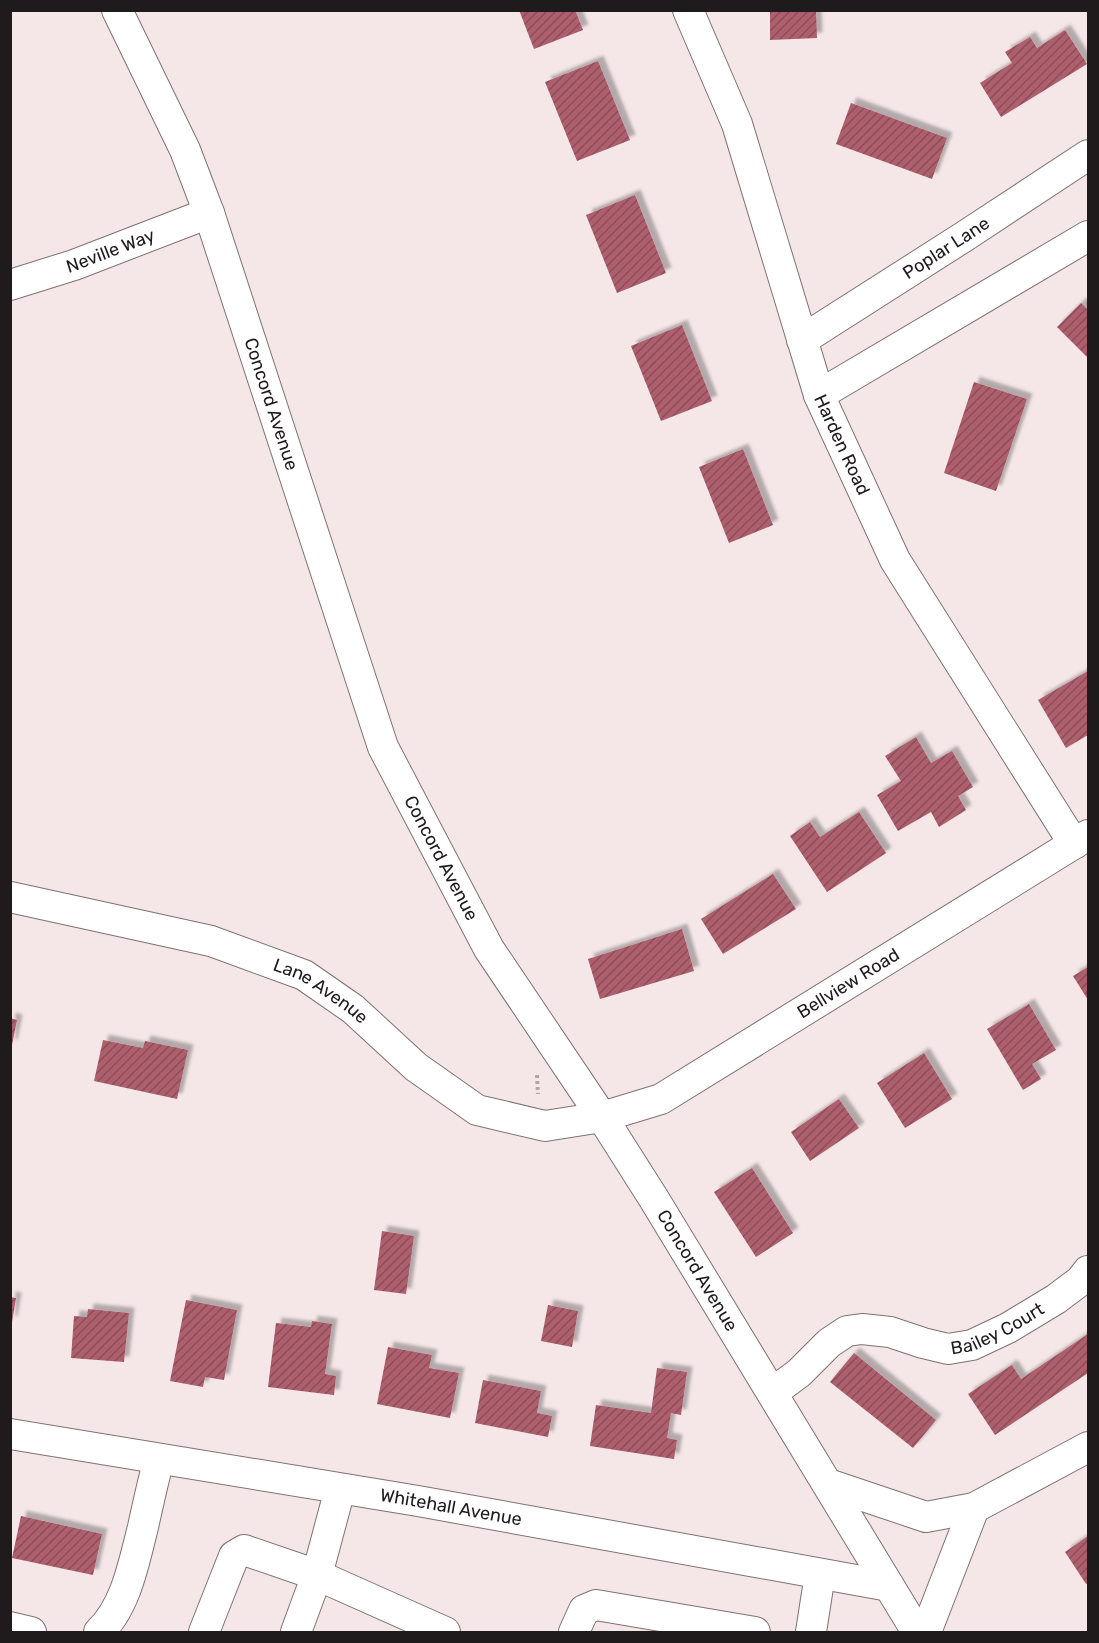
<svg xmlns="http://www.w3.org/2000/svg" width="1099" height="1643" viewBox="0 0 1099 1643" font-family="Rubik,sans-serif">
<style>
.building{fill:url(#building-hatch);filter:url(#shadow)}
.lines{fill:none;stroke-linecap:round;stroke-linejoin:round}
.minor-casing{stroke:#7f7273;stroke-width:32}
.path{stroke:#b0a5a6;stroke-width:4;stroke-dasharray:3 3;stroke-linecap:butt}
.minor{stroke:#fff;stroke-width:30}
.labels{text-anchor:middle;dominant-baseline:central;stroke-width:4.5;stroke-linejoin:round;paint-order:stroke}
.street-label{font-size:18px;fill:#1f1a1b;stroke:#fff}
</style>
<defs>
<pattern id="building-hatch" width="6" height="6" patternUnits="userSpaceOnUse" patternTransform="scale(1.5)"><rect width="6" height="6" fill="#ae5e6d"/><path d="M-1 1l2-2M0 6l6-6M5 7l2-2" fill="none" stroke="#8d4d59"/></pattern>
<filter id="shadow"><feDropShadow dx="5.5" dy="-5.5" stdDeviation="1.5" flood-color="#0004"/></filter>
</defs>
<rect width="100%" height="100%" fill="#f5e7e8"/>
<g class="building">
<path d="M 519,10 L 575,10 L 583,30 L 534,49 Z"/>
<path d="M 770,10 L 816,10 L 817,38 L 770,40 Z"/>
<path d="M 1065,30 L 1087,64 L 1001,117 L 980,83 L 1012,63 L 1005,52 L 1030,37 L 1037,48 Z"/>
<path d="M 598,61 L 630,140 L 577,161 L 545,82 Z"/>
<path d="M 851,103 L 947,138 L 932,179 L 836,144 Z"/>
<path d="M 635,195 L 666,273 L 617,293 L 586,215 Z"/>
<path d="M 1081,303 L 1088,310 L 1088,358 L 1057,327 Z"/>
<path d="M 682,325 L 712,401 L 661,421 L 631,346 Z"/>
<path d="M 974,382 L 1027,399 L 996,491 L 944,473 Z"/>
<path d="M 743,449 L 773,525 L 729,543 L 699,467 Z"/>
<path d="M 1088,671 L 1088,735 L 1066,748 L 1038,700 Z"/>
<path d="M 916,737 L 931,763 L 952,751 L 973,787 L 958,796 L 966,810 L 939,827 L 931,812 L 898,831 L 877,795 L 901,781 L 885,756 Z"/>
<path d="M 859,812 L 886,853 L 827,892 L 790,836 L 810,822 L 820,837 Z"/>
<path d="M 773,874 L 796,909 L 723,954 L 701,919 Z"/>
<path d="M 682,929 L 694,971 L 600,999 L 588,959 Z"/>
<path d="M 1088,967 L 1088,1000 L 1073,976 Z"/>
<path d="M 1029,1004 L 1056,1050 L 1032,1064 L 1041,1079 L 1023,1090 L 987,1029 Z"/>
<path d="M 10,1018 L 17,1020 L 12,1045 L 10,1045 Z"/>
<path d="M 103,1040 L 143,1048 L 145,1041 L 188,1050 L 177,1099 L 94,1081 Z"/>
<path d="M 924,1053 L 952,1099 L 905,1128 L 877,1083 Z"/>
<path d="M 839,1099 L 859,1128 L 810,1161 L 791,1132 Z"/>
<path d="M 752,1168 L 793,1233 L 756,1257 L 714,1192 Z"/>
<path d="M 382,1231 L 414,1236 L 406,1294 L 374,1290 Z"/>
<path d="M 10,1297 L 16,1298 L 12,1322 L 10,1322 Z"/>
<path d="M 186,1300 L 237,1310 L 224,1380 L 205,1377 L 203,1387 L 170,1381 Z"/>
<path d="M 548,1305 L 578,1311 L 572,1347 L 541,1341 Z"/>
<path d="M 88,1309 L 129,1313 L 124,1362 L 71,1358 L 74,1316 L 87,1317 Z"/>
<path d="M 312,1321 L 332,1324 L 325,1374 L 336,1376 L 334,1395 L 268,1387 L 276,1323 L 311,1327 Z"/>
<path d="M 1088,1334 L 1088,1373 L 995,1435 L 968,1394 L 1012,1365 L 1021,1379 Z"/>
<path d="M 388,1347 L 432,1355 L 429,1368 L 459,1373 L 450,1418 L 377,1404 Z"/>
<path d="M 854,1353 L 936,1420 L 913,1448 L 830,1382 Z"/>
<path d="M 657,1368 L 687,1372 L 681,1415 L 671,1413 L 667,1438 L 677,1440 L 674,1459 L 590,1446 L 596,1405 L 651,1413 Z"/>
<path d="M 483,1380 L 541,1391 L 537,1413 L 552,1416 L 548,1437 L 475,1423 Z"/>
<path d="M 21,1516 L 102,1534 L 93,1575 L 12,1558 Z"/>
<path d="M 1088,1536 L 1088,1583 L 1086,1584 L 1065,1552 Z"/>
</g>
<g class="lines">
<defs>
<g id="minor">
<path id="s1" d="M 117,10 L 185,150 L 209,213 L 383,747 L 489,949 L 602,1117 L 654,1199 L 917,1632"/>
<path id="s2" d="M 688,10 L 737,124 L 819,395 L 895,560 L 1074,844"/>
<path id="s3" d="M 10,285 L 74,265 L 209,213"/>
<path id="s4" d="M 802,340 L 965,236 L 1088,155"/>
<path d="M 819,395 L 1088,236"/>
<path id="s5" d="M 10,897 L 211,941 L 304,975 L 353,1009 L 416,1067 L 477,1110 L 545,1126 L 602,1117 L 661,1099 L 1088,835"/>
<path id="s6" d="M 772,1393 L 799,1373 L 829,1343 L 847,1331 L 862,1329 L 890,1332 L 923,1343 L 948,1349 L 972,1345 L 1008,1328 L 1056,1299 L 1080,1281 L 1088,1271"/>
<path id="s7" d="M 10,1434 L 418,1501 L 889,1586"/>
<path d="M 828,1484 L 926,1517 L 974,1508 L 1088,1447"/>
<path d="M 340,1489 L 317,1575 L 445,1632"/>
<path d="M 10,1627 L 31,1632"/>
<path d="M 99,1632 C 126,1607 134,1562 143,1527 C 148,1504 153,1481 159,1459"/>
<path d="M 204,1632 L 234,1556 L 244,1550 L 317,1575 L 296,1632"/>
<path d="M 574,1632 L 584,1610 L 596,1605 L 755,1632"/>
<path d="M 811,1632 L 820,1574"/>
<path d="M 926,1632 L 974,1508"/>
</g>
</defs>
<use href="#minor" class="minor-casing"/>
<path class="path" d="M 537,1075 L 538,1094"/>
<use href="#minor" class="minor"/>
</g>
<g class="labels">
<g class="street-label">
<text stroke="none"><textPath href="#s4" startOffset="171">Poplar Lane</textPath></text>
<text stroke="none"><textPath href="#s3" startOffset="106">Neville Way</textPath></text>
<text stroke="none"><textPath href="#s1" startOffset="424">Concord Avenue</textPath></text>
<text stroke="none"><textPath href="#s2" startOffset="462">Harden Road</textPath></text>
<text stroke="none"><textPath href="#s1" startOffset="910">Concord Avenue</textPath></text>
<text stroke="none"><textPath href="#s5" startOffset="934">Bellview Road</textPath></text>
<text stroke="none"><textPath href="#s5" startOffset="327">Lane Avenue</textPath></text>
<text stroke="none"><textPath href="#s1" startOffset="1396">Concord Avenue</textPath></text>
<text stroke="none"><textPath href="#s6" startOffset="255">Bailey Court</textPath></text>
<text stroke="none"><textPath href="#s7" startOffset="447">Whitehall Avenue</textPath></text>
</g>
</g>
<rect width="1099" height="1643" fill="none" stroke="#1f1a1b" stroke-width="24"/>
</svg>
